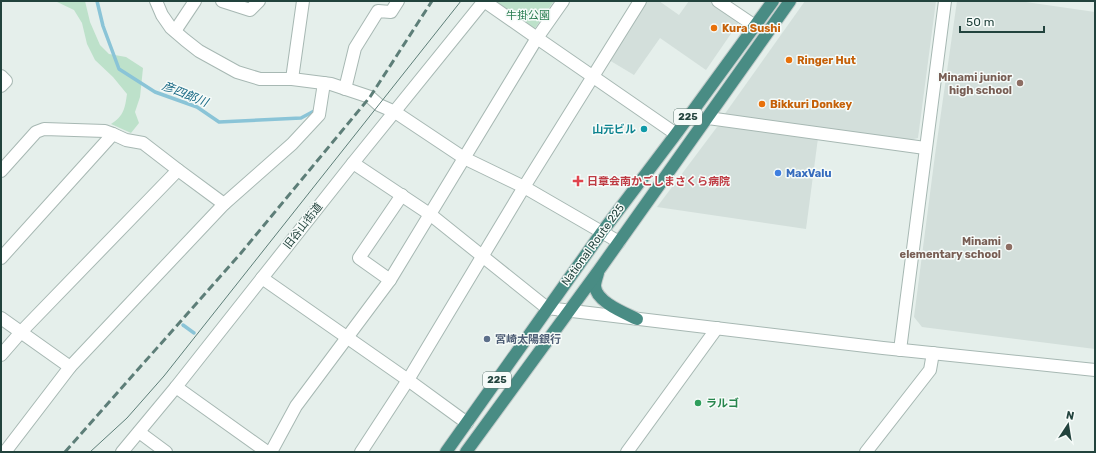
<svg xmlns="http://www.w3.org/2000/svg" width="1096" height="453" viewBox="0 0 1096 453" font-family="Rubik,'Noto Sans JP',sans-serif">
<style>
.built{fill:#d3dfdb}
.green{fill:#bde1ca}
.lines{fill:none;stroke-linecap:round;stroke-linejoin:round}
.stream{stroke:#8ac4d7;stroke-width:3.5}
.minor-casing{stroke:#a7b8b3;stroke-width:14}
.tertiary-casing{stroke:#a7b8b3;stroke-width:14}
.trunk-casing{stroke:#c1cac9;stroke-width:14}
.minor{stroke:#fff;stroke-width:12}
.tertiary{stroke:#fff;stroke-width:12}
.trunk{stroke:#498c84;stroke-width:12}
.tram{stroke:#5d7e78;stroke-width:1}
.rail{stroke:#5d7e78;stroke-width:3;stroke-dasharray:8 4;stroke-linecap:butt}
.food-dot{fill:#e8710a;stroke:#f6fbf9;stroke-width:1.5}
.education-dot{fill:#8d6e63;stroke:#f6fbf9;stroke-width:1.5}
.culture-dot{fill:#0f9aa8;stroke:#f6fbf9;stroke-width:1.5}
.shop-dot{fill:#3f7fe0;stroke:#f6fbf9;stroke-width:1.5}
.health-dot{fill:#e0444e;stroke:#f6fbf9;stroke-width:1.5}
.service-dot{fill:#5c6f8a;stroke:#f6fbf9;stroke-width:1.5}
.leisure-dot{fill:#2e9e5b;stroke:#f6fbf9;stroke-width:1.5}
.labels{text-anchor:middle;dominant-baseline:central;stroke-width:3;stroke-linejoin:round;paint-order:stroke}
.shield{fill:#f6fbf9;stroke:#627a75;stroke-width:1}
.shield-label{font-size:10px;font-weight:bold;fill:#22433d}
.park-label{font-size:11px;fill:#297d51;stroke:#f6fbf9}
.food-label{font-size:11px;font-weight:bold;fill:#c56008;stroke:#f6fbf9;text-anchor:start}
.education-label{font-size:11px;font-weight:bold;fill:#785e54;stroke:#f6fbf9;text-anchor:end}
.culture-label{font-size:11px;font-weight:bold;fill:#0d838f;stroke:#f6fbf9;text-anchor:end}
.shop-label{font-size:11px;font-weight:bold;fill:#366cbe;stroke:#f6fbf9;text-anchor:start}
.health-label{font-size:11px;font-weight:bold;fill:#be3a42;stroke:#f6fbf9;text-anchor:start}
.street-label{font-size:11px;fill:#22433d;stroke:#f6fbf9}
.service-label{font-size:11px;font-weight:bold;fill:#4e5e75;stroke:#f6fbf9;text-anchor:start}
.leisure-label{font-size:11px;font-weight:bold;fill:#27864d;stroke:#f6fbf9;text-anchor:start}
.water-label{font-size:12px;font-style:italic;fill:#176884;stroke:#f6fbf9}
</style>
<rect width="100%" height="100%" fill="#e5efeb"/>
<g class="built">
<path d="M 646,1 L 659,1 L 679,15 L 689,1 L 709,1 L 739,22 L 706,70 L 660,38 L 634,75 L 609,60 Z"/>
<path d="M 805,1 L 936,1 L 918,138 L 909,140 L 724,115 Z"/>
<path d="M 957,1 L 1019,1 L 1095,12 L 1095,349 L 922,327 L 914,317 L 935,155 Z"/>
<path d="M 727,125 L 818,138 L 806,229 L 657,207 L 717,127 Z"/>
</g>
<g class="green">
<path d="M 55,1 L 85,1 L 90,22 L 100,45 L 109,54 L 126,57 L 143,68 L 140,97 L 135,112 L 139,123 L 131,133 L 111,124 C 124,116 125,108 127,94 L 113,77 L 95,60 L 87,44 L 82,23 L 74,10 Z"/>
<path d="M 495,1 L 554,1 L 531,34 L 491,6 Z"/>
</g>
<g class="lines">
<g class="stream">
<path d="M 97,1 L 103,26 L 119,69 L 155,92 L 197,107 L 219,122 L 301,118 L 316,110"/>
<path d="M 183,325 L 194,333"/>
</g>
<defs>
<g id="minor">
<path d="M 156,1 L 162,15 L 171,28 L 185,40 L 199,51 L 237,72 L 260,79 L 292,79 L 331,84 L 370,97 L 379,105 L 395,112 L 464,158 L 524,187 L 619,242"/>
<path d="M 222,1 L 250,10 L 259,1"/>
<path d="M 484,1 L 537,38 L 676,134"/>
<path d="M 718,1 L 755,26"/>
<path d="M 175,31 L 195,1"/>
<path d="M 1,76 L 6,81 L 1,86"/>
<path d="M 292,79 L 303,1"/>
<path d="M 345,89 L 355,48 L 378,11 L 391,12 L 398,1"/>
<path d="M 708,118 L 925,148"/>
<path d="M 353,163 L 431,215 L 547,308"/>
<path d="M 1,171 L 36,132 L 44,129 L 105,131 L 113,134"/>
<path d="M 1,258 L 113,134 L 126,140 L 143,143 L 178,170 L 224,204"/>
<path d="M 262,278 L 408,380 L 467,423"/>
<path d="M 390,280 L 359,258 L 402,195"/>
<path d="M 1,318 L 70,367"/>
<path d="M 1,355 L 21,332 L 178,170"/>
<path d="M 176,387 L 267,452"/>
<path d="M 139,432 L 166,452"/>
<path d="M 5,452 L 70,367 L 224,204 L 292,144 L 319,115 L 324,83"/>
<path d="M 122,452 L 176,387 L 353,163 L 484,1"/>
<path d="M 271,452 L 296,406 L 390,280 L 537,38 L 563,1"/>
<path d="M 361,452 L 408,380 L 524,187 L 640,1"/>
</g>
<g id="tertiary">
<path d="M 547,308 L 883,348 L 1095,370"/>
<path d="M 900,350 L 945,1"/>
<path d="M 627,452 L 717,328"/>
<path d="M 866,452 L 930,370 L 933,353"/>
</g>
<g id="trunk">
<path d="M 598,273 C 597,277 595,282 595,286 C 596,302 625,313 637,319"/>
<path d="M 446,452 L 602,232 L 676,134 L 773,1"/>
<path d="M 466,452 L 599,270 L 790,1"/>
</g>
</defs>
<use href="#minor" class="minor-casing"/>
<use href="#tertiary" class="tertiary-casing"/>
<use href="#trunk" class="trunk-casing"/>
<use href="#minor" class="minor"/>
<use href="#tertiary" class="tertiary"/>
<use href="#trunk" class="trunk"/>
<path class="tram" d="M 90,452 L 127,418 L 164,376 L 461,1"/>
<path class="rail" d="M 65,452 L 241,253 L 370,97 L 432,1"/>
</g>
<g class="food-dot">
<circle cx="714" cy="28" r="4"/>
<circle cx="789" cy="60" r="4"/>
<circle cx="762" cy="104" r="4"/>
</g>
<g class="education-dot">
<circle cx="1020" cy="83" r="4"/>
<circle cx="1009" cy="247" r="4"/>
</g>
<circle class="culture-dot" cx="644" cy="129" r="4"/>
<circle class="shop-dot" cx="778" cy="173" r="4"/>
<path class="health-dot" d="M576 175h4v4h4v4h-4v4h-4v-4h-4v-4h4z"/>
<circle class="service-dot" cx="487" cy="339" r="4"/>
<circle class="leisure-dot" cx="698" cy="403" r="4"/>
<g class="labels">
<g class="shield">
<rect x="674" y="109" width="28" height="16" rx="3"/>
<rect x="483" y="372" width="28" height="16" rx="3"/>
</g>
<g class="shield-label">
<text x="688" y="117">225</text>
<text x="497" y="380">225</text>
</g>
<g class="park-label">
<text x="528" y="15">牛掛公園</text>
</g>
<g class="food-label">
<text x="722" y="28">Kura Sushi</text>
<text x="797" y="60">Ringer Hut</text>
<text x="770" y="104">Bikkuri Donkey</text>
</g>
<g class="education-label">
<text x="1012" y="77">Minami junior<tspan x="1012" dy="13">high school</tspan></text>
<text x="1001" y="241">Minami<tspan x="1001" dy="13">elementary school</tspan></text>
</g>
<g class="culture-label">
<text x="636" y="129">山元ビル</text>
</g>
<g class="shop-label">
<text x="786" y="173">MaxValu</text>
</g>
<g class="health-label">
<text x="587" y="181">日章会南かごしまさくら病院</text>
</g>
<g class="street-label">
<text transform="translate(303 226) rotate(-52)">旧谷山街道</text>
<text transform="translate(593 245) rotate(-54)">National Route 225</text>
</g>
<g class="service-label">
<text x="495" y="339">宮崎太陽銀行</text>
</g>
<g class="leisure-label">
<text x="706" y="403">ラルゴ</text>
</g>
<g class="water-label">
<text transform="translate(185 94) rotate(22)">彦四郎川</text>
</g>
</g>
<rect width="1096" height="453" fill="none" stroke="#22433d" stroke-width="4"/>
<g transform="translate(1068 425) rotate(12)" stroke="#f6fbf9" stroke-width="3" paint-order="stroke">
<path d="M0-3L7 15L0 10L-7 15Z" fill="#22433d"/>
<text y="-6" font-size="11" font-weight="bold" text-anchor="middle" fill="#22433d">N</text>
</g>
<path d="M960 26v6h84v-6" fill="none" stroke="#22433d" stroke-width="2"/>
<text x="966" y="26" font-size="12" fill="#22433d" stroke="#f6fbf9" stroke-width="3" paint-order="stroke">50 m</text>
</svg>
